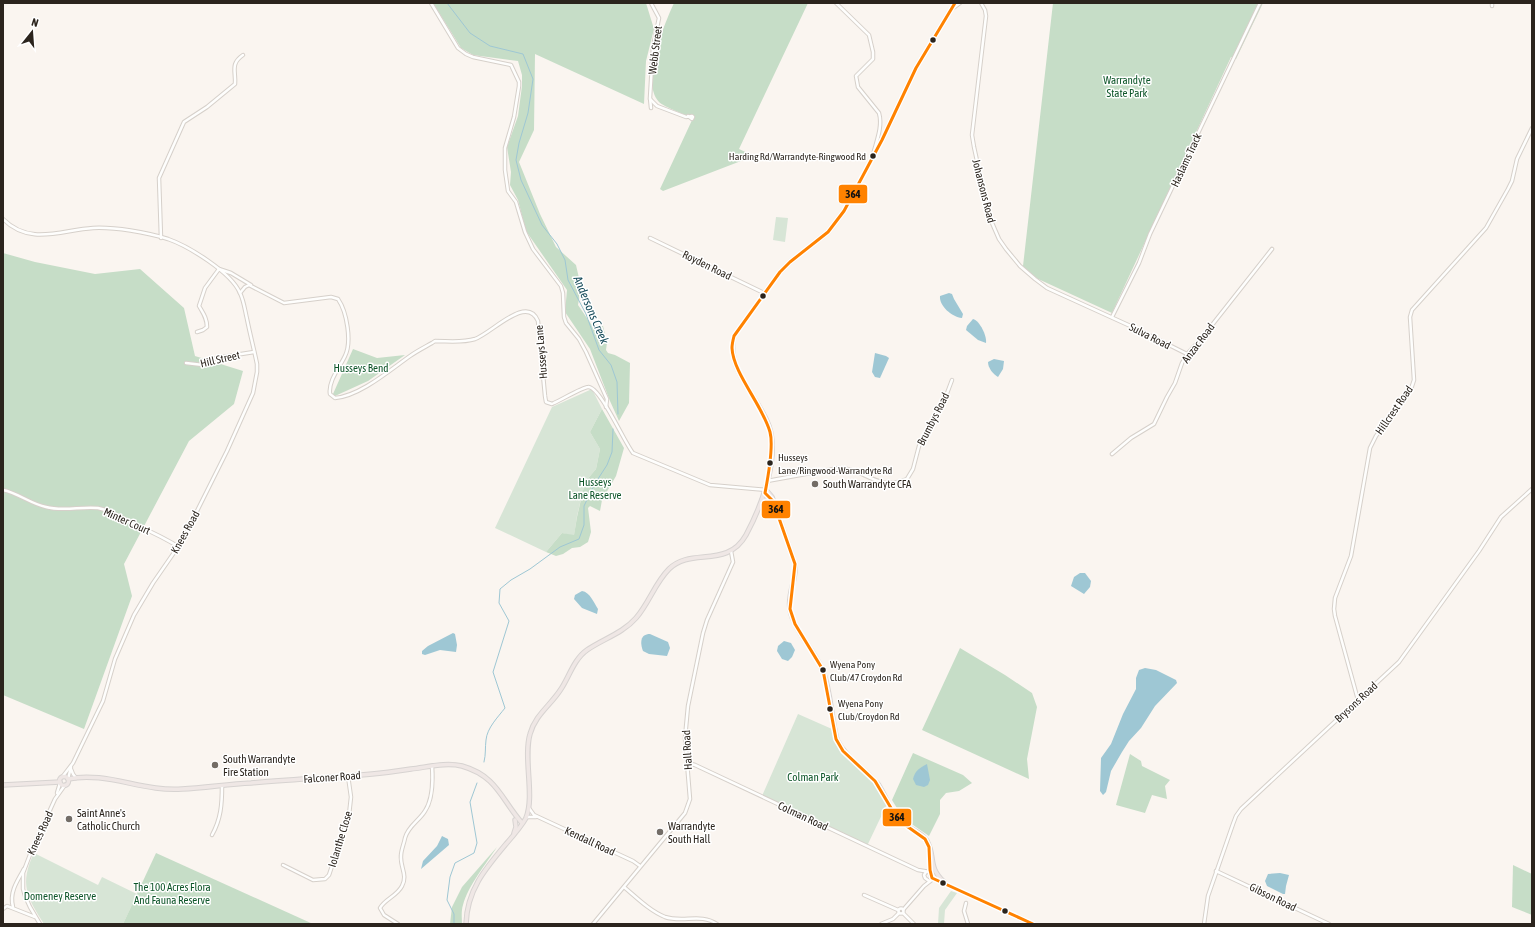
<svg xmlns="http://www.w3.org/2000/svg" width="1535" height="927" viewBox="0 0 1535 927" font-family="'Asap Condensed',sans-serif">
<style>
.green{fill:#d7e5d6}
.forest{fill:#c6ddc7}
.water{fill:#9ec7d4}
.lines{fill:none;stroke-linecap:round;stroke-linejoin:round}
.stream{stroke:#9ec7d4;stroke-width:1}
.minor-casing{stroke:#d6d0ca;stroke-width:4.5}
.major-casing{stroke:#d7d3d1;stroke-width:5.5}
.minor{stroke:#fefefd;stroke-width:2.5}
.major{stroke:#efe7e5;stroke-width:3.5}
.bus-1-casing{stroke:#fff;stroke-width:6}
.bus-1{stroke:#ff8200;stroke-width:3}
.bus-dot{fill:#2b241d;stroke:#fff;stroke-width:1.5}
.poi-dot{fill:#736d67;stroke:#fff;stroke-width:1.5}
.labels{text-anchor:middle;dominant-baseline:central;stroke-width:3;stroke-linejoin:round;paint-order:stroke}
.bus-label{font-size:10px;fill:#2b241d;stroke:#fff;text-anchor:start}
.street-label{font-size:11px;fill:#2b241d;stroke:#fff}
.park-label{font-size:11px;fill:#0d5529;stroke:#fff}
.poi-label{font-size:11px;fill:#2b241d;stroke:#fff;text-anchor:start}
.water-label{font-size:12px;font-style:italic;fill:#144958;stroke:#fff}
.line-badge{stroke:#fff;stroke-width:1.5}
.pale-badge-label{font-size:11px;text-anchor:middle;font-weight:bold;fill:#111}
</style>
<rect width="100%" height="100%" fill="#faf5f0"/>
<g class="green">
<path d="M 776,217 L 788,218 L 785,242 L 773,240 Z"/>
<path d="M 592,389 L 602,409 L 590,432 L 600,449 L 596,469 L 585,482 L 577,516 L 574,536 L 562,533 L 546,552 L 495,528 L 552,407 Z"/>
<path d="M 798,714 L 832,729 L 841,751 L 879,787 L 887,804 L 867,846 L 762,796 Z"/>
<path d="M 34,853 L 98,885 L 102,877 L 137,894 L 123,924 L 44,924 C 27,897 19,884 34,853 Z"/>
<path d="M 951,891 L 957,893 L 945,910 L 944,924 L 938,924 L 939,908 Z"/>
</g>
<g class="forest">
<path d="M 433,3 L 646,3 L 654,29 L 646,61 L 644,104 L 535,54 L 534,130 L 519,162 L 540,214 L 556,247 L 576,265 L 581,287 L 578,305 L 591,324 L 603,326 L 607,343 L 606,350 L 608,353 L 615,355 L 630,363 L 629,403 L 619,421 L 610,401 L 590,349 L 565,312 L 567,290 L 526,231 L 518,200 L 510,185 L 511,172 L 507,147 L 518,116 L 522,86 L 522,75 L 518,61 L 473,55 L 461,48 Z"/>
<path d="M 674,3 L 808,3 L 739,149 L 754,156 L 663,191 L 660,189 L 693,118 C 686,115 664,107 659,102 C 640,82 664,25 674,3 Z"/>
<path d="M 1053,3 L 1263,3 L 1236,59 L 1231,57 L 1112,313 L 1036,278 L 1023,266 Z"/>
<path d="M 3,253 L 35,262 L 95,274 L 140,269 L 184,308 L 195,356 L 243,371 L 234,404 L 189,441 L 124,564 L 132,596 L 84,729 L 3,695 Z"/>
<path d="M 353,349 L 377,358 L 405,355 L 368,381 L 335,396 L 333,394 Z"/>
<path d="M 602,409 L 624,448 L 616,476 L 602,500 L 600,511 L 590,506 L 588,508 L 591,532 L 588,542 L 580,547 L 572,548 L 563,554 L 556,556 L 546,552 L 562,533 L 574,535 L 577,517 L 585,482 L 596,469 L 600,449 L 590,432 Z"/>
<path d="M 960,648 L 1005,675 L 1032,693 L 1037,707 L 1027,759 L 1029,779 L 922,730 Z"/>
<path d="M 913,753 L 963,775 L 972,783 L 959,791 L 946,793 L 940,800 L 940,814 L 929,836 L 903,818 L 892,800 Z"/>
<path d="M 1130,754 L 1141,761 L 1142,766 L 1170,780 L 1165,786 L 1167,799 L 1152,795 L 1145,813 L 1116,805 Z"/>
<path d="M 497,847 C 486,864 468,886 463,905 C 461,911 462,918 462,924 L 450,924 L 452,907 L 462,887 Z"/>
<path d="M 156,853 L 313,924 L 123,924 Z"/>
<path d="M 1513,865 L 1532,874 L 1532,915 L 1512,907 Z"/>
</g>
<g class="water">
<path d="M 949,293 L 952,294 L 954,299 L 963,314 L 962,318 C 952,317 939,306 940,296 Z"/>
<path d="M 973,319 C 980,321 987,336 986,343 L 978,340 L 966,330 L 967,326 Z"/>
<path d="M 875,353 L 886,356 L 889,358 L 880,378 L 875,377 L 872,372 Z"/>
<path d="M 994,359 L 1004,361 L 1003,369 L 998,377 C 993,374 988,368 988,362 Z"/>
<path d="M 1080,573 L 1085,573 L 1091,581 L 1090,587 L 1084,594 L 1071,586 L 1074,577 Z"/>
<path d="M 582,591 C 590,592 594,603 598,609 L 597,614 L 582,608 L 574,599 L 575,595 Z"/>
<path d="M 453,633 L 455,634 L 457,645 L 456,652 L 440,650 L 425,655 L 422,654 L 422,651 L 428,646 Z"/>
<path d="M 650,634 L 668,642 L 670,648 L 667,656 L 649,654 L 643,651 C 640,643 640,634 650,634 Z"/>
<path d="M 784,641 L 791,643 L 795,650 L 792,657 L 788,661 L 782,659 L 777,651 L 778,646 Z"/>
<path d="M 1145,668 L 1156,670 L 1176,680 L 1177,683 L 1155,706 L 1141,728 L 1129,741 L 1122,752 L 1111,771 L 1106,792 L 1103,795 L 1100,791 L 1101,758 L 1111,744 L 1123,714 L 1136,689 L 1136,678 L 1139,670 Z"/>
<path d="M 927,764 L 930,780 L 928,785 L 924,787 L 916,785 L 913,779 C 915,771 919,768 927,764 Z"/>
<path d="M 442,836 L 448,839 L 449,845 L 421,869 L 423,861 L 437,846 Z"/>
<path d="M 1280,873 L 1289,875 L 1286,886 L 1285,894 L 1283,894 L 1267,886 L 1265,881 L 1268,874 Z"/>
</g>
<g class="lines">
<g class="stream">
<path d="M 447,3 L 470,33 L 490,46 L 523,54 L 533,79 L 528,113 L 519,143 L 516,160 L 521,180 L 542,225 L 557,244 L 565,260 L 568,280 L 586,314 L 599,350 L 611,365 L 617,382 L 618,414"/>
<path d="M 484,762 C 486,754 485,748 486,740 C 487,728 498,717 505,708 L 493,672 L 509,621 L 499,603 L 500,589 L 511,580 L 530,569 L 560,547 L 579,539 L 584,525 L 584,506 L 594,485 L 607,465 L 612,452 L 613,429"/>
<path d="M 454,924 L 454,914 L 447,900 L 450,877 L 455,863 L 474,853 L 477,843 L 470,802 L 477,783"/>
</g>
<defs>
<g id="minor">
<path d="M 431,3 L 458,48 L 466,54 L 473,57 L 511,65 L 519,82 L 519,86 L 514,117 L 505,148 L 505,170 L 508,191 L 516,202 L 525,232 L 533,249 L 561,286 L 563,293 L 564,317 L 566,323 L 579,339 L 586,352 L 607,399 L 606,407"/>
<path d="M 836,3 L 869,35 L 873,52 L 873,59 L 856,76 L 858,87 L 879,113 C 883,127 876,142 873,155"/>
<path d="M 981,3 L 985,10 L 986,16 L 972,135 L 974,147 L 989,216 L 999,239 L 1006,249 L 1020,266 L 1035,279 L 1047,288 L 1137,329 L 1187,354"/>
<path d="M 1492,3 L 1492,6"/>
<path d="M 952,9 L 960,3"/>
<path d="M 650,99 L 657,106 L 686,117 L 692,116 L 693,117 L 692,119 L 688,116"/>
<path d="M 651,108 L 650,98 L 653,47 L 659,18 L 651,3"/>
<path d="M 3,219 C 30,246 61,230 93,228 C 115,227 146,232 168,239 C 188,246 231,272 240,293 C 244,301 245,311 247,319 C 250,334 254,349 257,364 L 257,372 L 253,393 L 227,451 L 182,541 L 153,583 L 134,615 L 115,659 L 103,701 L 73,763 L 63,776"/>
<path d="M 161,238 L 159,178 L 184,122 L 207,107 L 235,84 C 236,71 230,64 243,55"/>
<path d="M 650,238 L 764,293"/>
<path d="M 240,293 L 245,287 L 249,285 L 284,303 L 331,297 L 338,299 C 347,312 352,342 345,356 C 340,367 328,381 330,394 L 335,398 C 360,396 390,370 410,356 C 417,351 425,347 432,343 L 435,341 C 448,341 462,343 475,339 C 492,333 527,294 538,321 L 545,396 L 546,402 L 552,404 L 554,403 C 561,400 583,387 588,387 C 600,386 624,442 633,453 L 710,485 L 766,490"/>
<path d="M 1112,317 L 1139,263 L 1150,234 L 1260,3"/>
<path d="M 197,332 L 203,330 L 207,327 C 207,318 203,313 199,306 L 205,288 L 219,269 L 231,273 L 251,285"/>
<path d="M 186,363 L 203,365 L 216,358 L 254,352"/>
<path d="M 1112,454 L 1131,438 L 1154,424 L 1167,397 L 1175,383 L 1182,363 L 1187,354 L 1201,339 L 1272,249"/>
<path d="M 767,481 L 839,468 C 865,468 876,492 907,479 L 913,469 L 919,446 L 943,404 L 952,380"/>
<path d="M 3,490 C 18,493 31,504 46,507 C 64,512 81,506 98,508 C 114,511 126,521 140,527 C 154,533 166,539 179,547"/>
<path d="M 1358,700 L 1335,616 L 1334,609 L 1335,598 L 1351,556 L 1370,448 L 1376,436 L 1411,389 L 1414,380 L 1410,317 L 1412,310 L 1486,228 L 1508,189 L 1512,181 L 1517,159 L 1532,128"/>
<path d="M 688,763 L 695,765 L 918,870 L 930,872"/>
<path d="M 71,769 L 73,774 L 76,778"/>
<path d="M 68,779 L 71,767"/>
<path d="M 57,793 L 60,783"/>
<path d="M 529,808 L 534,815 L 633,861 L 640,866"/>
<path d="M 526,817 L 536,817"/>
<path d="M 212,835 C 221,819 222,804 222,786"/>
<path d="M 283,865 L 313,880 L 325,879 L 329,875 L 349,815 L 351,797 L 348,776"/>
<path d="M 1216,871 L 1329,924"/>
<path d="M 926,872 L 924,875 L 925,878 L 929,881"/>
<path d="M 624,887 C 637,898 650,911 665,917 C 683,923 701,913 717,924"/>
<path d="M 864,895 L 898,910"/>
<path d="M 966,903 L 964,911 L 968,924"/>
<path d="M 13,907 C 9,893 17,881 24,869"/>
<circle cx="901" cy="911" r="2.5"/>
<path d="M 3,909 L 7,906 L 35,917"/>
<path d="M 903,910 L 924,886 L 933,879"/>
<path d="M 903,913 L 914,924"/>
<path d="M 40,924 L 30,907 L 25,896 L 23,889 L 23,873 L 31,852 L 55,799 L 65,785"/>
<path d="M 398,924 L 384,915 L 380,908 C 385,899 397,896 402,886 C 408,875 400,867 401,856 C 401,850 404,844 405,838 C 408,826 419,821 425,811 C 433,799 433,780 432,766"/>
<path d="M 593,924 L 685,813 L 690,799 L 685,738 L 688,706 L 703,633 L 707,620 L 733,562 L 731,551"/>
<path d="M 881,924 L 893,919 L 899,913"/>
<path d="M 1204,924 L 1208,896 L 1233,824 L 1236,816 L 1241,809 L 1399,662 L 1479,551 L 1501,517 L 1532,489"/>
</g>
<g id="major">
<path d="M 766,490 L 772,497 L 795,564 C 797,579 787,594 790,609 C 793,629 815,651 823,671 C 831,692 831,717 837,740 C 846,758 865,769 878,784 C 886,796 890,811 900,821 C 908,829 921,831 927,841 C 936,857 927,866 944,882"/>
<path d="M 762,500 L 772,500"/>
<circle cx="64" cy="781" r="4.5"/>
<path d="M 68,779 C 106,771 143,792 182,789 C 205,788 228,784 251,783 C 291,779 332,778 372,774 C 385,773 398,771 411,769 C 428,767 446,762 462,766 C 497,776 501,799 522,823"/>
<path d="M 3,785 L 60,782"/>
<path d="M 514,833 L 516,827 L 515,820"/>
<path d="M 931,864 L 930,873 L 932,878 L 1033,924"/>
<path d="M 466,924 C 467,890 485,869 506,844 C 513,836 521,827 526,818 C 535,796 523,758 530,734 C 535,715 551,705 561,689 C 569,677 574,659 587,650 C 603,639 623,633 636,618 C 649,603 655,583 669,569 C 691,547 727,569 746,535 C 761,507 780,459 769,426 C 759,398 725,368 734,336 L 780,272 L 790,262 L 828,232 L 844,211 L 882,140 L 916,68 L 955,3"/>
</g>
</defs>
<use href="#minor" class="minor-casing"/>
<use href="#major" class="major-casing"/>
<use href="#minor" class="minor"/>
<use href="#major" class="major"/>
<defs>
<path id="bus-1" d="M 955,3 L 916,68 L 882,140 L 844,211 L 828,232 L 790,262 L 780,272 L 734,336 C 733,340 732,344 732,348 C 733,373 763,406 770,432 C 774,447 768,477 765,493 L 773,501 L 795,564 L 790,609 L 795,624 L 823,670 L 836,739 L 843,751 L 875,781 L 894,813 L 901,822 L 925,839 L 929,847 L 930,870 L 932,878 L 1033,924"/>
</defs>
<use href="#bus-1" class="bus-1-casing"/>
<use href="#bus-1" class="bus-1"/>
</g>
<g class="bus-dot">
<circle cx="933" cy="40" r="3.5"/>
<circle cx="873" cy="156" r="3.5"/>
<circle cx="763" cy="296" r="3.5"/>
<circle cx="770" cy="463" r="3.5"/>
<circle cx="823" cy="670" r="3.5"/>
<circle cx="830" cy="709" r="3.5"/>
<circle cx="943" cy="883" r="3.5"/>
<circle cx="1005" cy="911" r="3.5"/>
</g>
<g class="poi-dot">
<circle cx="815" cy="484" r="4"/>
<circle cx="215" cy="765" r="4"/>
<circle cx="69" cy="819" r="4"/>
<circle cx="660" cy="832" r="4"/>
</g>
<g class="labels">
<g class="bus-label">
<text x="866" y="156" text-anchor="end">Harding Rd/Warrandyte-Ringwood Rd</text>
<text x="778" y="457">Husseys<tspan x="778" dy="13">Lane/Ringwood-Warrandyte Rd</tspan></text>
<text x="830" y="664">Wyena Pony<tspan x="830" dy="13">Club/47 Croydon Rd</tspan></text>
<text x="838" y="703">Wyena Pony<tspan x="838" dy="13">Club/Croydon Rd</tspan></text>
</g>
<g class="street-label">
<text transform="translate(655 50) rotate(-83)">Webb Street</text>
<text transform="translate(1186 160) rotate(-65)">Haslams Track</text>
<text transform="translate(984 191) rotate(76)">Johansons Road</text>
<text transform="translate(707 265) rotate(26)">Royden Road</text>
<text transform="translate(1150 336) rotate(27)">Sulva Road</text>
<text transform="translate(1198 343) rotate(-53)">Anzac Road</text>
<text transform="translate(541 352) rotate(-95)">Husseys Lane</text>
<text transform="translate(220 359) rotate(-13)">Hill Street</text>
<text transform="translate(1394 410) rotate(-55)">Hillcrest Road</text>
<text transform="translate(933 419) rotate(-63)">Brumbys Road</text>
<text transform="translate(127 521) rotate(24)">Minter Court</text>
<text transform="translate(185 532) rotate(-61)">Knees Road</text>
<text transform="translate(1356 702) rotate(-43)">Brysons Road</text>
<text transform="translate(687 750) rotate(-93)">Hall Road</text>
<text transform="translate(332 777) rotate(-4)">Falconer Road</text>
<text transform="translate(803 816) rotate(25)">Colman Road</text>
<text transform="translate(40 833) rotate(-65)">Knees Road</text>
<text transform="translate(340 839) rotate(-73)">Iolanthe Close</text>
<text transform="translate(590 841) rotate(25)">Kendall Road</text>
<text transform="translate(1273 897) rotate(26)">Gibson Road</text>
</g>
<g class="park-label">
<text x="1127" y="80">Warrandyte<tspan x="1127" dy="13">State Park</tspan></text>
<text x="361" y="368">Husseys Bend</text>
<text x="595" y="482">Husseys<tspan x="595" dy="13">Lane Reserve</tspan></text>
<text x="813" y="777">Colman Park</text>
<text x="172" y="887">The 100 Acres Flora<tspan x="172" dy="13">And Fauna Reserve</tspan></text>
<text x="60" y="896">Domeney Reserve</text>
</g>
<g class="poi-label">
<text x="823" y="484">South Warrandyte CFA</text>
<text x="223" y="759">South Warrandyte<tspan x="223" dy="13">Fire Station</tspan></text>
<text x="77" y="813">Saint Anne's<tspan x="77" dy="13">Catholic Church</tspan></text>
<text x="668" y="826">Warrandyte<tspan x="668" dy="13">South Hall</tspan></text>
</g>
<g class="water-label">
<text transform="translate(591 310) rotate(67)">Andersons Creek</text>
</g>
</g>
<g class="line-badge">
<rect x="838" y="184" width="30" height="20" rx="4" fill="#ff8200"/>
<rect x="761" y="500" width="30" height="19" rx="4" fill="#ff8200"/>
<rect x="882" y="808" width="30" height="19" rx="4" fill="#ff8200"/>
</g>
<g class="pale-badge-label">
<text x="853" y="198">364</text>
<text x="776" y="513">364</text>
<text x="897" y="821">364</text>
</g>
<rect width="1535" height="927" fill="none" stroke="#2b241d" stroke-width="8"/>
<g transform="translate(32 32) rotate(17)" stroke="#ffffff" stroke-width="3" paint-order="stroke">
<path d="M0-3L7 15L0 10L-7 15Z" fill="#2b241d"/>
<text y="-6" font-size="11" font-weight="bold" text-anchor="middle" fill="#2b241d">N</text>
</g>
</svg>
